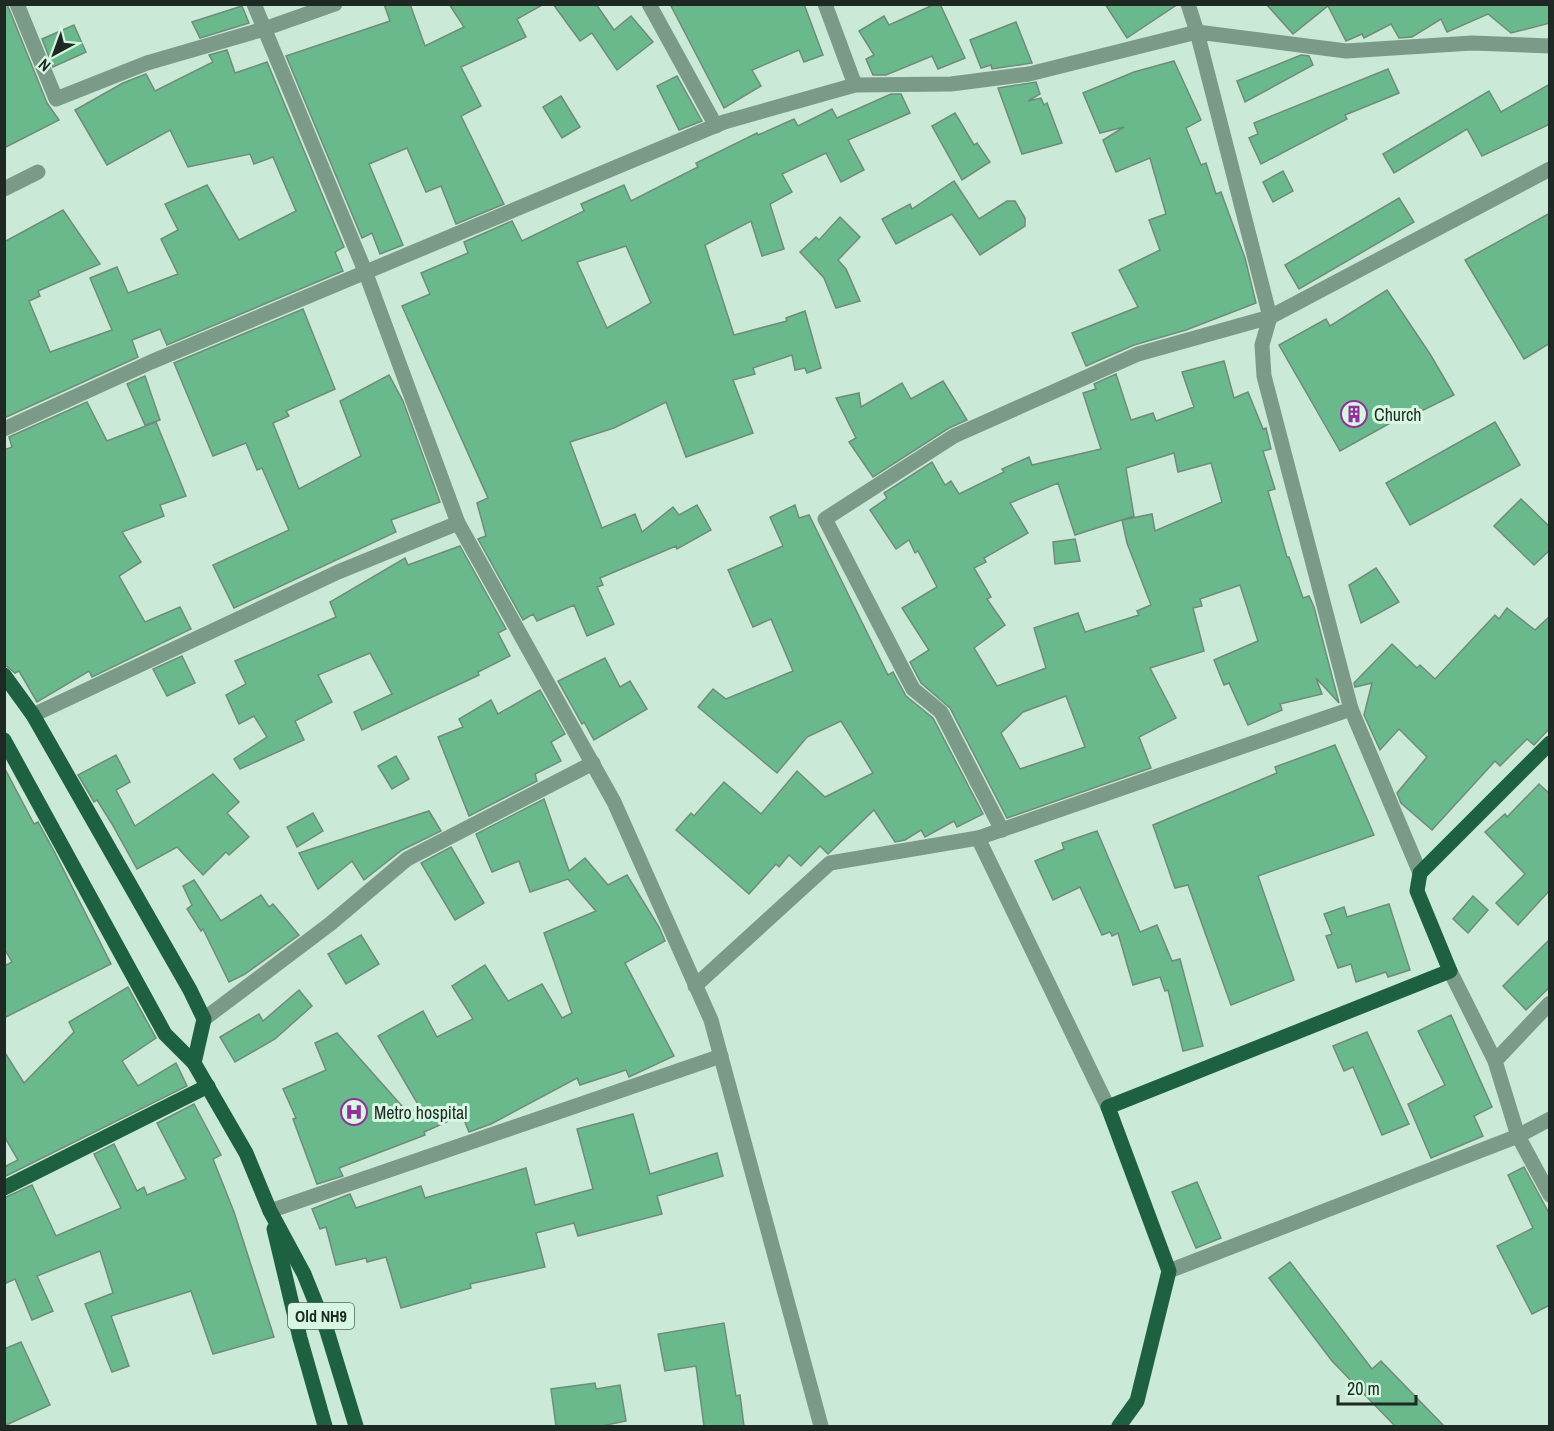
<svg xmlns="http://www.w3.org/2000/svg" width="1554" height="1431" viewBox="0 0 1554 1431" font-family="'Archivo Narrow',sans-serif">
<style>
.building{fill:#69b98c;stroke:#6f8c7a;stroke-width:1.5;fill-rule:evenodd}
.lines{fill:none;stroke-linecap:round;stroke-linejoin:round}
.minor{stroke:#7b9b88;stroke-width:15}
.major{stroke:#1e6140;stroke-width:15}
.labels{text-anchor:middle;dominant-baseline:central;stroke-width:6;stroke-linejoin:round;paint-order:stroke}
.shield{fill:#d7f7e3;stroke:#55675c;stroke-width:1.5}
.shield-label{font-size:16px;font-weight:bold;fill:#1d2922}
.poi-label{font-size:18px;fill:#1d2922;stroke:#d7f7e3;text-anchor:start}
</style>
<rect width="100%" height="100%" fill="#cae9d6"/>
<g class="building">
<path d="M 4,4 L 7,4 L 47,103 L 59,120 L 4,148 Z"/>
<path d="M 384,4 L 410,4 L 425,46 L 464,27 L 449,4 L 544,4 L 517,19 L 526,37 L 461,67 L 481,106 L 461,116 L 504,204 L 456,224 L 441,186 L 426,192 L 407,148 L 369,164 L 403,245 L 380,254 L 372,233 L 362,238 L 286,56 L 390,21 Z"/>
<path d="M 553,4 L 596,4 L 614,30 L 631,16 L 653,42 L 617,70 L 592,33 L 580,41 Z"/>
<path d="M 670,4 L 804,4 L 823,55 L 804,62 L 799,50 L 752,70 L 761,86 L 724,108 Z"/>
<path d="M 935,4 L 940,4 L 965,58 L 938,69 L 932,56 L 886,75 L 873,75 L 866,59 L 874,55 L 859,31 L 884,16 L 889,25 Z"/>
<path d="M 1105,4 L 1178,4 L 1127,38 Z"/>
<path d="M 1266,4 L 1550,4 L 1550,23 L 1511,33 L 1488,14 L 1447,32 L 1441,19 L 1412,37 L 1399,38 L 1391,24 L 1364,38 L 1362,34 L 1346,41 L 1328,6 L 1293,34 Z"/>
<path d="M 242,6 L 249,23 L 200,38 L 192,22 Z"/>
<path d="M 1016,22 L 1032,63 L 992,69 L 991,65 L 981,68 L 970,40 Z"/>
<path d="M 74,25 L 86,52 L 53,67 L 42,39 Z"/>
<path d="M 227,50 L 235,73 L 267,62 L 344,247 L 335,252 L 343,271 L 167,345 L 160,329 L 132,340 L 138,357 L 4,418 L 4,242 L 63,210 L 100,264 L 38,291 L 40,296 L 29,301 L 50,352 L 112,330 L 90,278 L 117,267 L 128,293 L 178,274 L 161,239 L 178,230 L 165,204 L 207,185 L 239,240 L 296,211 L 273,157 L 254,164 L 250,154 L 188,167 L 170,130 L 107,165 L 75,110 L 123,83 L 146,74 L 155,91 L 213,62 L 209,55 Z"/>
<path d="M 1301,55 L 1309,56 L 1313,65 L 1245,102 L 1237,81 Z"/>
<path d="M 1174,61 L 1201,120 L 1186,128 L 1201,165 L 1206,163 L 1216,194 L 1221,192 L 1245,258 L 1256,303 L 1186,330 L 1134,345 L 1086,366 L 1072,333 L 1138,307 L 1119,270 L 1160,250 L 1149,220 L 1166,214 L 1150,158 L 1116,172 L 1103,140 L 1124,127 L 1100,133 L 1083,93 L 1134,72 Z"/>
<path d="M 1388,69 L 1399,93 L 1345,115 L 1347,119 L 1261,164 L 1249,138 L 1258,134 L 1254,123 Z"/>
<path d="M 677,76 L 702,121 L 679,130 L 657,86 Z"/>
<path d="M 1036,82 L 1040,94 L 1028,101 L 1041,98 L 1044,105 L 1047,103 L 1062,143 L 1022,154 L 998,88 Z"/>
<path d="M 1550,84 L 1550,124 L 1482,156 L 1467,129 L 1394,173 L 1383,154 L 1489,91 L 1501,112 Z"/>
<path d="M 891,94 L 901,94 L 910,113 L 848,140 L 864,170 L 841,182 L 826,153 L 782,174 L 792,192 L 770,204 L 784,249 L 762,256 L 751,221 L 705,245 L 734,335 L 787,321 L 786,318 L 805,311 L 821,368 L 807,373 L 805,368 L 795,370 L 792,355 L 753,368 L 755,374 L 733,380 L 753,433 L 686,457 L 666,402 L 614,428 L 570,442 L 602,528 L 635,514 L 642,532 L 673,507 L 679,515 L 697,505 L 711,530 L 677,549 L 676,546 L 600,578 L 603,585 L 597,587 L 614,624 L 587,636 L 574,605 L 537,621 L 533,614 L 523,620 L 478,539 L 486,536 L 477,503 L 488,498 L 402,306 L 430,294 L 421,273 L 468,253 L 464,242 L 512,221 L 522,241 L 584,211 L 581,204 L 624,185 L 631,201 L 698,167 L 696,163 L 757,133 L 758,135 L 794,119 L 798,126 L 832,109 L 837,118 ZM 626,246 L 651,303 L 607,328 L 577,262 Z"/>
<path d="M 561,96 L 580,127 L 562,138 L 543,107 Z"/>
<path d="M 955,113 L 974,145 L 977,143 L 990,162 L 962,180 L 932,126 Z"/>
<path d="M 1283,171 L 1293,191 L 1273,202 L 1263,182 Z"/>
<path d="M 954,181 L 979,219 L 1007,201 L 1015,201 L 1025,218 L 1025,226 L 980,255 L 952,214 L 896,244 L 882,219 L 910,204 L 912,209 Z"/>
<path d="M 1399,198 L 1414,222 L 1299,289 L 1285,265 Z"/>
<path d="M 1550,213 L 1550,343 L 1524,359 L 1465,260 Z"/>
<path d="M 840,217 L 860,237 L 838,260 L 846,269 L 860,301 L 836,308 L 824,278 L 800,252 L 816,237 L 819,240 Z"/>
<path d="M 1387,290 L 1430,354 L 1454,395 L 1403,420 L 1401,417 L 1340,451 L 1279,345 L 1326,319 L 1330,326 Z"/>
<path d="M 303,309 L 335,389 L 286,411 L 289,416 L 273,423 L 299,489 L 361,456 L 340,401 L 389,375 L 403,401 L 440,502 L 391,520 L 396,532 L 234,608 L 213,565 L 289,530 L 262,468 L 257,470 L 246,443 L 213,456 L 174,363 Z"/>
<path d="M 1224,361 L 1234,398 L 1248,392 L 1263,429 L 1266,428 L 1271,449 L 1263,451 L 1275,489 L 1268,491 L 1287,557 L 1289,557 L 1303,598 L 1309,596 L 1314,607 L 1339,703 L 1316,678 L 1322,694 L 1280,704 L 1282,710 L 1248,725 L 1229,683 L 1224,685 L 1214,660 L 1258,641 L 1240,585 L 1200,599 L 1202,606 L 1193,608 L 1204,651 L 1150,668 L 1176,718 L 1139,737 L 1151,768 L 1007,818 L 950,708 L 921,683 L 910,662 L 929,650 L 902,608 L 937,587 L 918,551 L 915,553 L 909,540 L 896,549 L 870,510 L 887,498 L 884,493 L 932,462 L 945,485 L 951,481 L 959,494 L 1004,472 L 1002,469 L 1029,457 L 1032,465 L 1101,449 L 1083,393 L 1096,389 L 1094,384 L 1116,374 L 1131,420 L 1153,413 L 1156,421 L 1194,407 L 1182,372 ZM 1174,453 L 1178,472 L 1211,463 L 1222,502 L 1155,531 L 1152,514 L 1122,520 L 1127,543 L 1151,605 L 1137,611 L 1139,615 L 1085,632 L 1078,613 L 1034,628 L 1046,668 L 997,686 L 974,648 L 1005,625 L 987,599 L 991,597 L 974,568 L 986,562 L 984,558 L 1028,533 L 1010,503 L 1058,483 L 1075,535 L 1134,516 L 1126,468 ZM 1066,696 L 1085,747 L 1020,769 L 1001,733 L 1023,712 Z"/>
<path d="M 145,376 L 160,420 L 145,425 L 127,384 Z"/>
<path d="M 943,381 L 967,420 L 949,428 L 873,477 L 849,442 L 856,438 L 836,398 L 859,393 L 861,407 L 902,383 L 911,399 Z"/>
<path d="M 87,402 L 107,441 L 156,422 L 186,496 L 160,505 L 164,516 L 122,532 L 141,562 L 119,576 L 145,622 L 180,607 L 191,629 L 92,677 L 89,671 L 37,702 L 19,671 L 15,673 L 4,664 L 4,450 L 12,447 L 9,437 Z"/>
<path d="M 1495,422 L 1520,465 L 1410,525 L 1386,483 Z"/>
<path d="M 1521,499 L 1550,527 L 1550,550 L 1534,565 L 1494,526 Z"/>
<path d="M 795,505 L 799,518 L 809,515 L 888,675 L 893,672 L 906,696 L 933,718 L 983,814 L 957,827 L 954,821 L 925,837 L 921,830 L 905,840 L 895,842 L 874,810 L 828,854 L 820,846 L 801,866 L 789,855 L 779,867 L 776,864 L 749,894 L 676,830 L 691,813 L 694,816 L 724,782 L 761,814 L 797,771 L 825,797 L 873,773 L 841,721 L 807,737 L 777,773 L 698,707 L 713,689 L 726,699 L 793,671 L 771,619 L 753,627 L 728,570 L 783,546 L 770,517 Z"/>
<path d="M 1075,539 L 1080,561 L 1055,564 L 1053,542 Z"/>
<path d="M 460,546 L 506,629 L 498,633 L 510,656 L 478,672 L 479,675 L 362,730 L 354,712 L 392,694 L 370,653 L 318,675 L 332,702 L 295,721 L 304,740 L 240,769 L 234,759 L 267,737 L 254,716 L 239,724 L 226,695 L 246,684 L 235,661 L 336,617 L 330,602 L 405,558 L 408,565 Z"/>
<path d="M 1376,568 L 1399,602 L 1361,623 L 1349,585 Z"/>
<path d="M 1507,608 L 1535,630 L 1550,616 L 1550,728 L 1534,745 L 1527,739 L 1500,766 L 1495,761 L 1432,830 L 1401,803 L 1397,793 L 1427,757 L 1399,729 L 1380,750 L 1364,715 L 1372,683 L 1355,687 L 1354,683 L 1392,644 L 1417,668 L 1420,665 L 1435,679 L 1495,615 L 1499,619 Z"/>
<path d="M 182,656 L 195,683 L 167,696 L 153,669 Z"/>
<path d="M 605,658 L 620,687 L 630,681 L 647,709 L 594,740 L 584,722 L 582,724 L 558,681 Z"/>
<path d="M 540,690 L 565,734 L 551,742 L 561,761 L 535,774 L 537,781 L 469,816 L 438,737 L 463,727 L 459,719 L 491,700 L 498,714 Z"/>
<path d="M 1335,745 L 1374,835 L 1258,876 L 1294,980 L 1231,1005 L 1188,885 L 1175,888 L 1153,825 L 1277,773 L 1275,767 Z"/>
<path d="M 116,755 L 130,782 L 116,790 L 135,826 L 213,774 L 239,802 L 227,813 L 249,837 L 229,855 L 226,852 L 203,875 L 177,847 L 137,869 L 112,824 L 97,800 L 94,802 L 78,775 Z"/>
<path d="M 396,756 L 409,779 L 392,789 L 378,766 Z"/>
<path d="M 4,767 L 34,824 L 38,822 L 54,851 L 111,964 L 4,1018 L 4,966 L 12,962 L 4,948 Z"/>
<path d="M 1539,784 L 1550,794 L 1550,890 L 1518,925 L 1496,903 L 1525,874 L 1485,832 L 1505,814 L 1507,817 Z"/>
<path d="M 544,799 L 569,871 L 585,858 L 608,885 L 627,875 L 659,927 L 665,941 L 625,963 L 674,1056 L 629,1077 L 626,1070 L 580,1085 L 577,1078 L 491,1124 L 469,1132 L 462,1115 L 424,1132 L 425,1135 L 339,1168 L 343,1176 L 317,1184 L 293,1119 L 296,1118 L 283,1089 L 326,1070 L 315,1043 L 337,1033 L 409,1114 L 419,1106 L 378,1036 L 423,1011 L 437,1037 L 473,1019 L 452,986 L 485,965 L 508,1001 L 542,984 L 562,1018 L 572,1013 L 544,933 L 596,911 L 568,879 L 530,892 L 519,861 L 492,872 L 476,834 Z"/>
<path d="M 429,811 L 441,831 L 402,850 L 364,880 L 352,861 L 318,889 L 299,853 Z"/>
<path d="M 313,813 L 323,831 L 297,847 L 287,827 Z"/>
<path d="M 1097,831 L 1140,932 L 1157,925 L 1172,961 L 1180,959 L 1203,1046 L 1183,1051 L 1168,990 L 1165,991 L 1160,977 L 1133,985 L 1118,933 L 1112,936 L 1110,932 L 1102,935 L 1080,887 L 1053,900 L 1035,861 L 1064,849 L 1062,843 Z"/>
<path d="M 451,847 L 484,903 L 455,920 L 421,863 Z"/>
<path d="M 194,880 L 221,921 L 261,895 L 269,907 L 273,904 L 299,935 L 245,974 L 229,982 L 203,929 L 201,931 L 187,909 L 192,905 L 183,886 Z"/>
<path d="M 1473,896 L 1488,910 L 1468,933 L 1453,919 Z"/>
<path d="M 1389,904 L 1410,970 L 1388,977 L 1386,972 L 1356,982 L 1351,964 L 1338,968 L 1326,936 L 1332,934 L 1324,914 L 1344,907 L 1347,917 Z"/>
<path d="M 361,935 L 379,964 L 346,984 L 328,954 Z"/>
<path d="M 1550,939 L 1550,987 L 1526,1010 L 1503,986 Z"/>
<path d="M 128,987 L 156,1038 L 122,1061 L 138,1086 L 176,1063 L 187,1086 L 4,1177 L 4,1167 L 18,1160 L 4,1136 L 4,1051 L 24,1083 L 74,1032 L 69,1022 Z"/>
<path d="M 299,990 L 312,1006 L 275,1039 L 235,1062 L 220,1037 L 259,1014 L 263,1021 Z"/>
<path d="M 1451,1015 L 1492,1107 L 1474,1116 L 1483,1136 L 1431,1158 L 1408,1104 L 1445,1085 L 1418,1031 Z"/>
<path d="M 1367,1032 L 1409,1124 L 1382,1135 L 1353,1067 L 1344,1071 L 1333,1046 Z"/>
<path d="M 194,1104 L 221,1155 L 213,1159 L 234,1212 L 274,1337 L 213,1354 L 191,1291 L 111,1316 L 129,1366 L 112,1372 L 85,1304 L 113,1293 L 100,1251 L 37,1276 L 53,1311 L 32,1320 L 15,1279 L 4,1284 L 4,1198 L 32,1185 L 56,1236 L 121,1208 L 94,1154 L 114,1144 L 137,1191 L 144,1187 L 147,1195 L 186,1179 L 157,1123 Z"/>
<path d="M 633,1114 L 650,1174 L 717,1153 L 723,1176 L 657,1196 L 662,1214 L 578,1236 L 574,1223 L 536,1233 L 545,1267 L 470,1284 L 471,1288 L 401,1308 L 386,1257 L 367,1262 L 366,1258 L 336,1265 L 326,1227 L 320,1229 L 312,1209 L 350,1194 L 356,1208 L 421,1186 L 425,1198 L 526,1168 L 535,1205 L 593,1189 L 577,1129 Z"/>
<path d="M 1524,1167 L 1550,1215 L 1550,1305 L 1532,1314 L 1497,1246 L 1533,1228 L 1508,1175 Z"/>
<path d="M 1197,1182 L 1221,1238 L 1196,1248 L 1172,1192 Z"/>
<path d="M 1290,1262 L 1372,1369 L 1381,1361 L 1444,1426 L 1395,1426 L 1332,1361 L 1269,1278 Z"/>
<path d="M 724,1323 L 736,1396 L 740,1395 L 744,1426 L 704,1426 L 696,1366 L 665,1371 L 658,1334 Z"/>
<path d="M 21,1342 L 50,1405 L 4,1426 L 4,1349 Z"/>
<path d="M 595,1383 L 596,1389 L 620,1385 L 626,1421 L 602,1426 L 556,1426 L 551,1389 Z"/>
</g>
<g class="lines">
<g class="minor">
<path d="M 17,4 L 56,99 L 147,63 L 264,29 L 335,4"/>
<path d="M 254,4 L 365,271 L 458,523 L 614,802 L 711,1020 L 821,1426"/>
<path d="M 649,4 L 716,126"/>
<path d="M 825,4 L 855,85"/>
<path d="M 4,189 L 38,172"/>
<path d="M 4,429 L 151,362 L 724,122 L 855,85 L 951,84 L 1029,74 L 1197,32 L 1188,4"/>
<path d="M 33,715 L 338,572 L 458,523"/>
<path d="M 1002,830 L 941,712 L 913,689 L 825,519 L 954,436 L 1138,354 L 1270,317 L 1550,169"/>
<path d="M 978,838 L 1108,1107"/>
<path d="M 1420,873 L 1351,709 L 1264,376 L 1262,345 L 1270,317 L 1197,32 L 1346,51 L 1472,43 L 1550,46"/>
<path d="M 1450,971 L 1495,1061 L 1550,1003"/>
<path d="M 695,986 L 830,863 L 978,838 L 1351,709"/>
<path d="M 204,1019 L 330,924 L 407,859 L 593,763"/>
<path d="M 1495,1061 L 1518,1136 L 1550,1119"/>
<path d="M 270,1211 L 721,1056"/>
<path d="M 1169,1271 L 1518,1136 L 1550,1195"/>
</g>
<g class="major">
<path d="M 4,675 L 33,715 L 190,990 L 204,1019 L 194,1063"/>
<path d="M 4,740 L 165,1034 L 194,1063 L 246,1153 L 270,1211 L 304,1274 L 327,1331 L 356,1426"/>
<path d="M 4,1188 L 208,1086"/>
<path d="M 274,1229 L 300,1338 L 325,1426"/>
<path d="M 1119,1426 L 1137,1401 L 1169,1271 L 1108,1107 L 1450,971 L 1417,891 L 1420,873 L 1550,743"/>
</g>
</g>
<defs>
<symbol id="building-ring" viewBox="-11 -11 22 22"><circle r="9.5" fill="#d7f7e3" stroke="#913199" stroke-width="1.5"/><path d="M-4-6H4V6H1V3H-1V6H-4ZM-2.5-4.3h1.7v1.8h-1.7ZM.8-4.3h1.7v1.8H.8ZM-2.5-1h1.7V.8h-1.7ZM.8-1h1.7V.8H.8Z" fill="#913199"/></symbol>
<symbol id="hospital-ring" viewBox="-11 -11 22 22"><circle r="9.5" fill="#d7f7e3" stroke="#913199" stroke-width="1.5"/><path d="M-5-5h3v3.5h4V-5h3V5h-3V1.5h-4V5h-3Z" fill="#913199"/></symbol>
</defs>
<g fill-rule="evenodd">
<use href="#building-ring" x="1339" y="399" width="30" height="30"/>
<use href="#hospital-ring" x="339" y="1097" width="30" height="30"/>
</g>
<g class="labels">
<rect class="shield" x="288" y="1303" width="66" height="26" rx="4.5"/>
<g class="shield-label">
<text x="321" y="1316">Old NH9</text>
</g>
<g class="poi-label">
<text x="1374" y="414">Church</text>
<text x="374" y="1112">Metro hospital</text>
</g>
</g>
<rect width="1554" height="1431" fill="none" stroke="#1d2922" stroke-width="12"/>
<g transform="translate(54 54) rotate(221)" stroke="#d7f7e3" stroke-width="4.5" paint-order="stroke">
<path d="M0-4.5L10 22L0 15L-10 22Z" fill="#1d2922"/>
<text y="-9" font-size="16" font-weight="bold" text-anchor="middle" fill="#1d2922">N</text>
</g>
<path d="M1338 1395v9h78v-9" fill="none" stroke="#1d2922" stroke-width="3"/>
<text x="1347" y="1395" font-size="18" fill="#1d2922" stroke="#d7f7e3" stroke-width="4.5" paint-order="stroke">20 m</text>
</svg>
